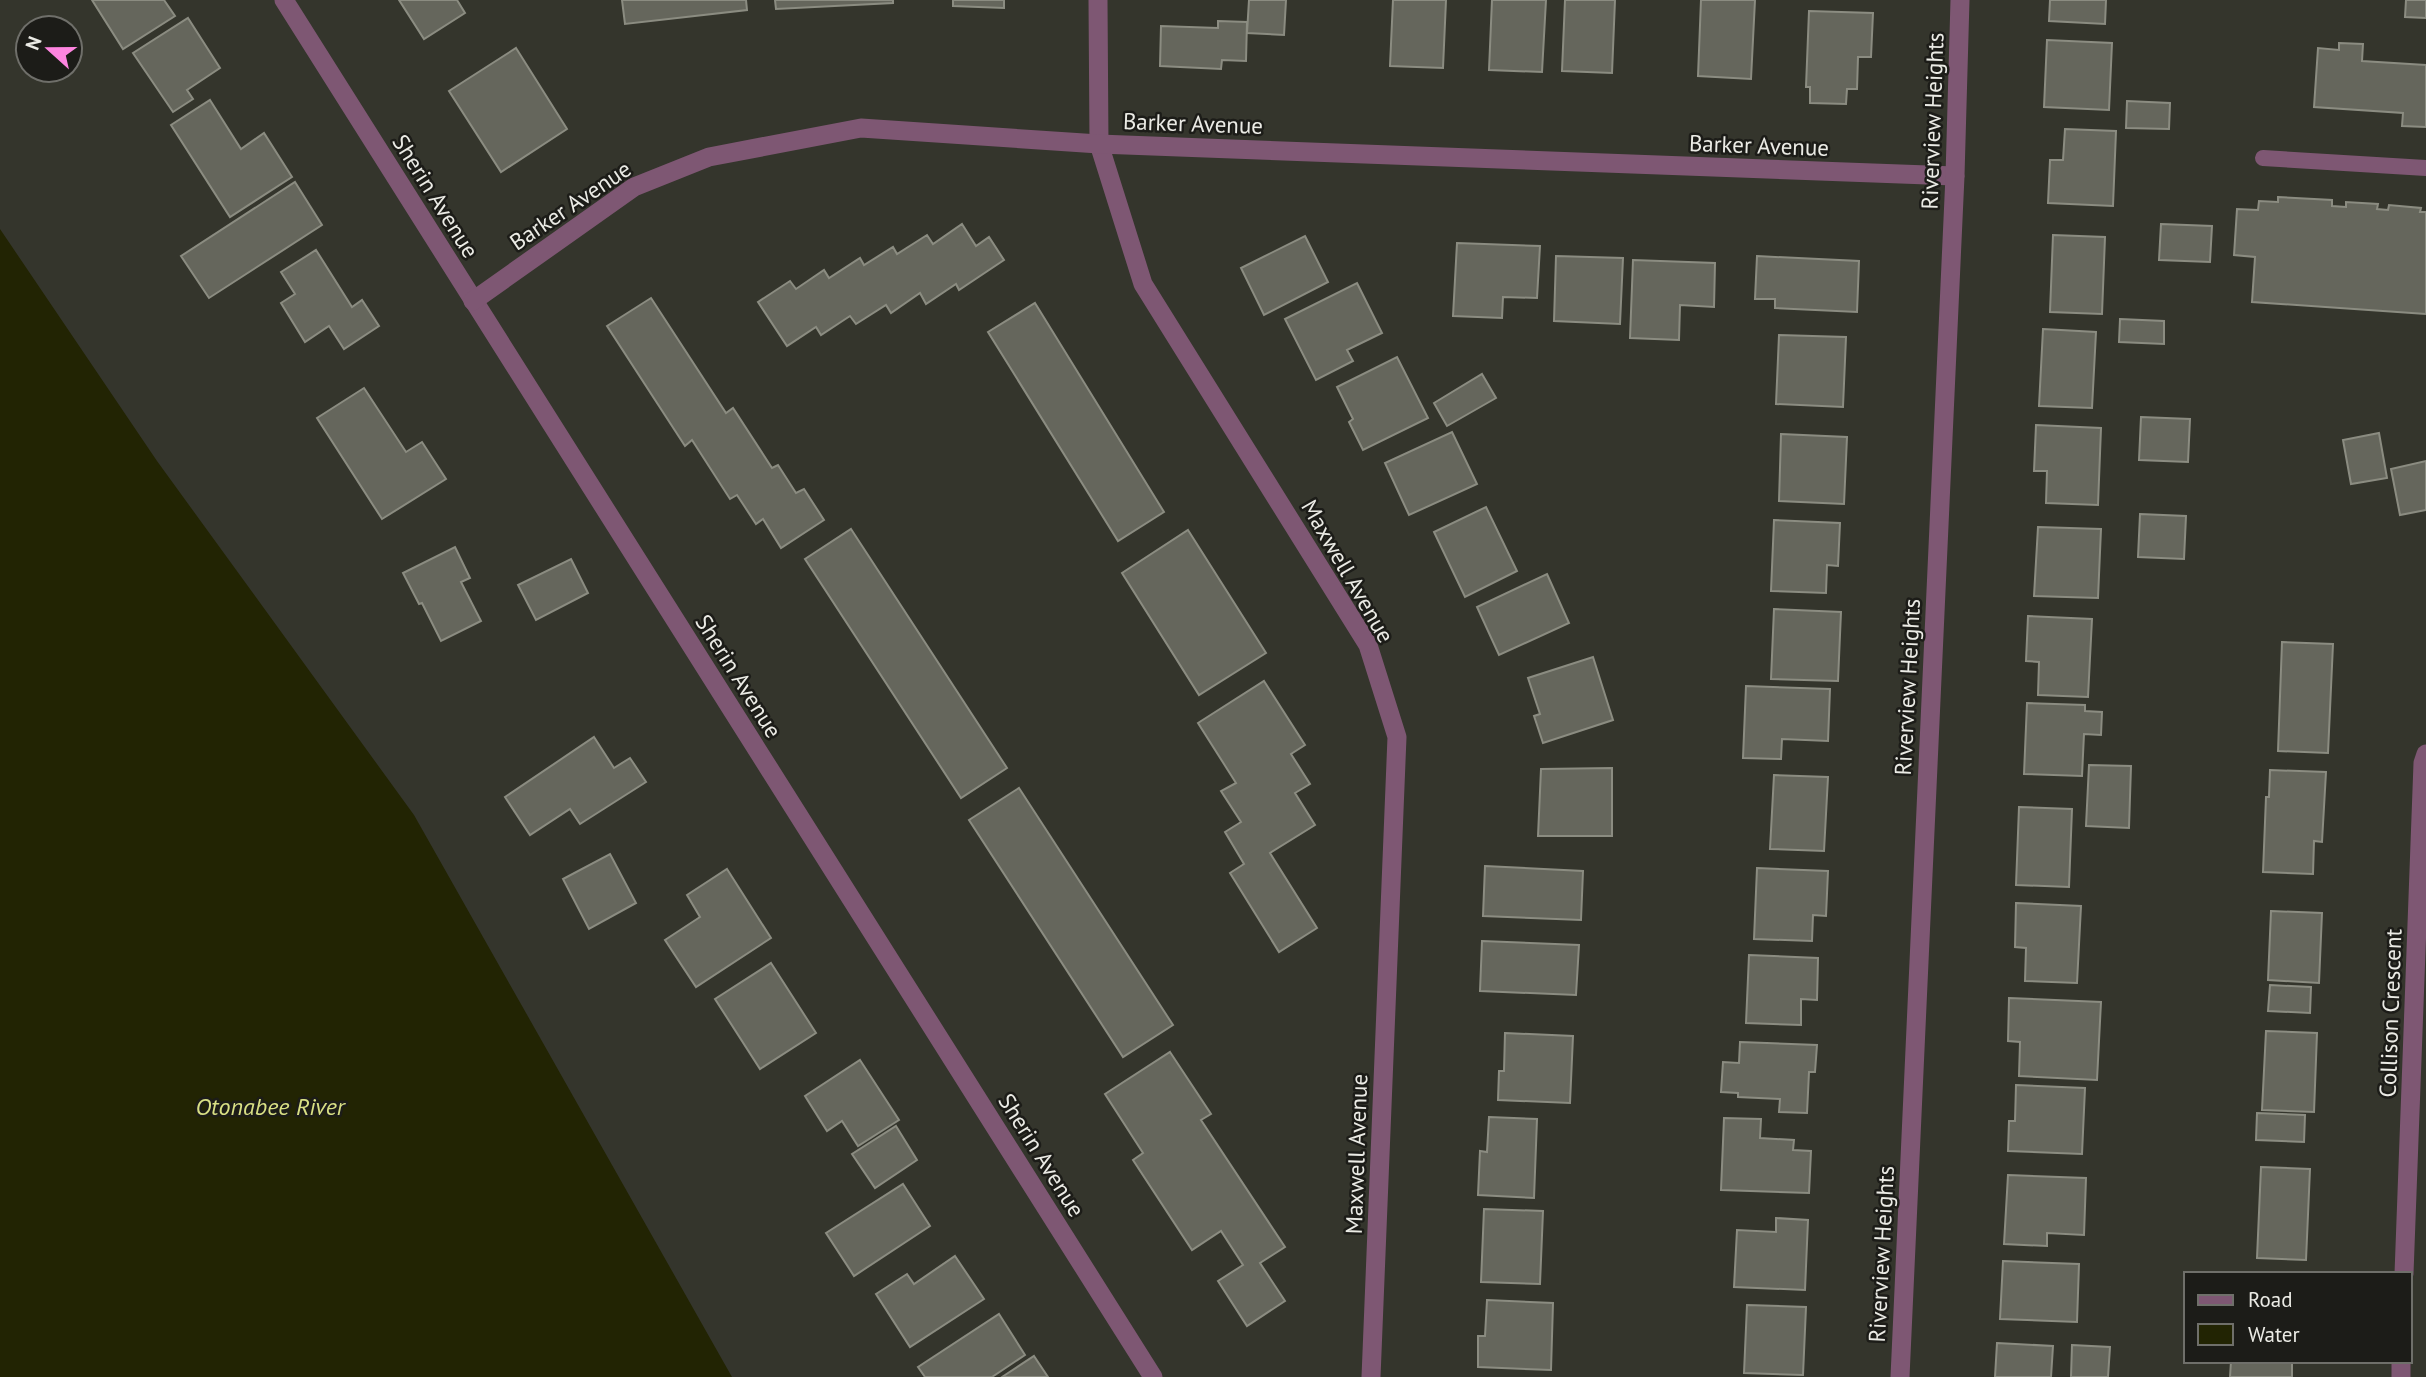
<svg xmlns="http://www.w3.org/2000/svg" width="2426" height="1377" viewBox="0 0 2426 1377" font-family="'PT Sans',sans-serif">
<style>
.water{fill:#222403}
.building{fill:#65665c;stroke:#8b8c81;stroke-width:2}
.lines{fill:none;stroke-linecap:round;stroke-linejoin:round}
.service{stroke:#7e5773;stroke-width:16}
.minor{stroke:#7e5773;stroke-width:19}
.labels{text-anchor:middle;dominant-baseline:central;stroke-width:5;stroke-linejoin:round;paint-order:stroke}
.street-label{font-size:23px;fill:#ebebe5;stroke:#1c1c18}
.water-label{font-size:24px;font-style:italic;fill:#d8df84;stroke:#1c1c18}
</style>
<rect width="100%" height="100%" fill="#34352c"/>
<path class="water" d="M 0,229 L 157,461 L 414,815 L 732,1377 L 0,1377 Z"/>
<g class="building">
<path d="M 92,0 L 164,0 L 175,16 L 123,49 Z"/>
<path d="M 399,0 L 457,0 L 465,13 L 424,39 Z"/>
<path d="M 622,0 L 746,0 L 747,10 L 625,24 Z"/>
<path d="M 775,0 L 893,0 L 893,3 L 776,9 Z"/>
<path d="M 953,0 L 1004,0 L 1004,8 L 953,6 Z"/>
<path d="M 1249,0 L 1286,0 L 1284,35 L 1247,33 Z"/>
<path d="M 1393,0 L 1446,0 L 1443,68 L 1390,66 Z"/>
<path d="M 1492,0 L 1546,0 L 1542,72 L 1489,70 Z"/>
<path d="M 1565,0 L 1615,0 L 1612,73 L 1562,71 Z"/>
<path d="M 1701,0 L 1755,0 L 1751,79 L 1698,76 Z"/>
<path d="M 2050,0 L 2106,0 L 2105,24 L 2049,21 Z"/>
<path d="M 2406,0 L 2426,0 L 2426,18 L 2405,17 Z"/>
<path d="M 1809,11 L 1873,13 L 1871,57 L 1858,57 L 1857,89 L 1847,89 L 1846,104 L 1810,103 L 1810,87 L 1806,87 Z"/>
<path d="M 188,18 L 220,68 L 187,90 L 193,99 L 173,112 L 133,53 Z"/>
<path d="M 1218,21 L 1247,22 L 1246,61 L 1222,60 L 1221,69 L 1160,66 L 1161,26 L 1218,28 Z"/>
<path d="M 2047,40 L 2112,43 L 2109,110 L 2044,107 Z"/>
<path d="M 2339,43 L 2363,44 L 2362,61 L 2426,65 L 2426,127 L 2402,126 L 2403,113 L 2314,107 L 2318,48 L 2339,50 Z"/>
<path d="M 516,48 L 567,129 L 501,172 L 449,91 Z"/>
<path d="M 210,100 L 241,149 L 264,133 L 292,177 L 230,217 L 171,125 Z"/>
<path d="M 2127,101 L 2170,103 L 2169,129 L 2126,128 Z"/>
<path d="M 2065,129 L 2116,131 L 2113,206 L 2048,203 L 2050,160 L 2063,160 Z"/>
<path d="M 295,182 L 322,225 L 209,298 L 181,256 Z"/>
<path d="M 2278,197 L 2332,200 L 2332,206 L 2346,207 L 2346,202 L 2378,204 L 2377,209 L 2388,210 L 2389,205 L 2421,208 L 2420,212 L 2426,212 L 2426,314 L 2252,302 L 2255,257 L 2234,255 L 2237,209 L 2258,210 L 2259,201 L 2278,202 Z"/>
<path d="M 962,224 L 976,246 L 989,237 L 1004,260 L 959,290 L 956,284 L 926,304 L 920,293 L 891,313 L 886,305 L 856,324 L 850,316 L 821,335 L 816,327 L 787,346 L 758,302 L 790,281 L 796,289 L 824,270 L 829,278 L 860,258 L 864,265 L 893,247 L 897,254 L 927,235 L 933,244 Z"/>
<path d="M 2161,224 L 2212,226 L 2210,262 L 2159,260 Z"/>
<path d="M 2053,235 L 2105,237 L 2102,314 L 2050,312 Z"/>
<path d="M 1305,236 L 1328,282 L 1264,315 L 1241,268 Z"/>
<path d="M 1457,243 L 1540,246 L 1537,298 L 1503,297 L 1502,318 L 1453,316 Z"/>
<path d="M 316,250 L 352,307 L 362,300 L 379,326 L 344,349 L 329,326 L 305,342 L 281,303 L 295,294 L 281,272 Z"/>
<path d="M 1556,256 L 1623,258 L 1620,324 L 1554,321 Z"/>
<path d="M 1757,256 L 1859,261 L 1857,312 L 1775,308 L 1775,299 L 1755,299 Z"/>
<path d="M 1633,260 L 1715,263 L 1714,307 L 1680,305 L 1679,340 L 1630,338 Z"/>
<path d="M 1357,283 L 1382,333 L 1347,350 L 1353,361 L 1316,380 L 1285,319 Z"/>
<path d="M 651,298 L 726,413 L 733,408 L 772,468 L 778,465 L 796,493 L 804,489 L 824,520 L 781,548 L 763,519 L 756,524 L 737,495 L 730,499 L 692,440 L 685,446 L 607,326 Z"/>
<path d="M 1035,303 L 1164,512 L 1118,541 L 988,332 Z"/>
<path d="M 2120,319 L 2164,321 L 2164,344 L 2119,342 Z"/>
<path d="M 2043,329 L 2096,332 L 2092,408 L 2039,406 Z"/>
<path d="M 1779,335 L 1846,337 L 1843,407 L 1776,404 Z"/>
<path d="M 1397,357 L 1428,418 L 1363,450 L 1349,422 L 1353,419 L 1337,387 Z"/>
<path d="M 1482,374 L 1496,398 L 1447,426 L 1434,403 Z"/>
<path d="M 364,388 L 406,452 L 422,442 L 446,479 L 382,519 L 317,418 Z"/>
<path d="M 2141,417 L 2190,419 L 2188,462 L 2139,460 Z"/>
<path d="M 2036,425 L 2101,428 L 2098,505 L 2046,503 L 2047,471 L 2034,471 Z"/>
<path d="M 1452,432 L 1477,484 L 1409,515 L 1385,463 Z"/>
<path d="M 2379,433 L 2387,478 L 2351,484 L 2343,440 Z"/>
<path d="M 1781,434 L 1847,437 L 1844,504 L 1779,501 Z"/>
<path d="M 2426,461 L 2426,510 L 2400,515 L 2391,469 Z"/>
<path d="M 1486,507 L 1517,571 L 1465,597 L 1434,532 Z"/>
<path d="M 2140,514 L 2186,516 L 2184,559 L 2138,557 Z"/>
<path d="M 1774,520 L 1840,523 L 1838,566 L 1827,565 L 1826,593 L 1771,591 Z"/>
<path d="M 2038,527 L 2101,529 L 2098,598 L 2034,596 Z"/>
<path d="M 851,529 L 1007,768 L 961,798 L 805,559 Z"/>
<path d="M 1188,530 L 1266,653 L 1199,695 L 1122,573 Z"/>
<path d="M 455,547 L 470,578 L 461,582 L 481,621 L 441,641 L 422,603 L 419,604 L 403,573 Z"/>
<path d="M 571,559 L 588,593 L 536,620 L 518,585 Z"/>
<path d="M 1547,574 L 1569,623 L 1499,655 L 1477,607 Z"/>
<path d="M 1774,609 L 1841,612 L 1838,681 L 1771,679 Z"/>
<path d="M 2028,616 L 2092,619 L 2088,697 L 2038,695 L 2039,662 L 2026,661 Z"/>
<path d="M 2282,642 L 2333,644 L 2328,753 L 2278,751 Z"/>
<path d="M 1593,657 L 1613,720 L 1543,743 L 1534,716 L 1540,714 L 1528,678 Z"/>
<path d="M 1264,681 L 1305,745 L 1291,754 L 1310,784 L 1295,793 L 1315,825 L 1270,853 L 1317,928 L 1279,952 L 1230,873 L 1244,864 L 1225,832 L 1241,822 L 1221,791 L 1236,783 L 1198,723 Z"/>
<path d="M 1746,686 L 1830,689 L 1828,741 L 1782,739 L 1781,759 L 1743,758 Z"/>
<path d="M 2027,703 L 2085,705 L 2085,711 L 2102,712 L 2101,735 L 2084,734 L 2082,776 L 2024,774 Z"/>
<path d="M 594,737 L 614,768 L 630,758 L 646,782 L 580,824 L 570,809 L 530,835 L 505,797 Z"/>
<path d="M 2089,765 L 2131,766 L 2129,828 L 2086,826 Z"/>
<path d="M 1612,768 L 1612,836 L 1538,836 L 1541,769 Z"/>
<path d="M 2270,770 L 2326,772 L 2322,842 L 2314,841 L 2313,874 L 2263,872 L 2266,797 L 2269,797 Z"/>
<path d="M 1774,775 L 1828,777 L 1824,851 L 1770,849 Z"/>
<path d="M 1019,788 L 1173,1025 L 1123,1057 L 969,820 Z"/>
<path d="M 2019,807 L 2072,809 L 2069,887 L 2016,885 Z"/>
<path d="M 610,854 L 636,903 L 589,929 L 563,879 Z"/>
<path d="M 1485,866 L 1583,871 L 1581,920 L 1483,916 Z"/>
<path d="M 1757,868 L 1828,871 L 1826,916 L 1813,915 L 1812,941 L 1754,939 Z"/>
<path d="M 727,869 L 771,938 L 696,987 L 665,940 L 700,917 L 687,895 Z"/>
<path d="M 2016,903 L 2081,906 L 2077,983 L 2025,981 L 2026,948 L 2015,947 Z"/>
<path d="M 2271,911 L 2322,913 L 2319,983 L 2268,980 Z"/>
<path d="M 1482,941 L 1579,945 L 1576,995 L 1480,991 Z"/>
<path d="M 1749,955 L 1818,958 L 1817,1000 L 1801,999 L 1801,1025 L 1746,1023 Z"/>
<path d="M 771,963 L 816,1033 L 760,1069 L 715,999 Z"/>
<path d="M 2270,985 L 2311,987 L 2310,1013 L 2268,1011 Z"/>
<path d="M 2009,998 L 2101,1002 L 2097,1080 L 2019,1076 L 2020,1042 L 2008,1041 Z"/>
<path d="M 2266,1031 L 2317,1033 L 2314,1112 L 2262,1110 Z"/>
<path d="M 1505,1033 L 1573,1036 L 1570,1103 L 1498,1100 L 1499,1071 L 1504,1071 Z"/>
<path d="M 1740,1042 L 1817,1045 L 1815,1072 L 1809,1072 L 1807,1113 L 1779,1112 L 1780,1099 L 1738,1097 L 1738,1093 L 1721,1092 L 1723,1062 L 1739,1063 Z"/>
<path d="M 1170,1052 L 1211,1114 L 1201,1120 L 1285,1247 L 1260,1263 L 1285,1301 L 1247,1326 L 1218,1281 L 1243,1265 L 1221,1231 L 1192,1250 L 1133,1160 L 1143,1153 L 1105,1094 Z"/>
<path d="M 860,1060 L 899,1120 L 858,1146 L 842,1121 L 827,1131 L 805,1096 Z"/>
<path d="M 2016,1085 L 2085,1088 L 2082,1154 L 2008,1151 L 2009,1121 L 2015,1121 Z"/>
<path d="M 2257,1113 L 2305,1115 L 2304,1142 L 2256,1140 Z"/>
<path d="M 1489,1117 L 1537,1119 L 1534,1198 L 1478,1195 L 1480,1151 L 1487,1152 Z"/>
<path d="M 1724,1118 L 1761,1119 L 1760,1138 L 1794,1140 L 1793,1150 L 1811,1151 L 1809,1193 L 1721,1190 Z"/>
<path d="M 896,1126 L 917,1160 L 875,1188 L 852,1154 Z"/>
<path d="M 2261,1167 L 2310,1169 L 2306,1260 L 2257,1258 Z"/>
<path d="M 2008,1175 L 2086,1178 L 2084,1235 L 2047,1233 L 2047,1246 L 2004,1244 Z"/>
<path d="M 903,1184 L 930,1226 L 854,1276 L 826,1233 Z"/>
<path d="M 1484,1209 L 1543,1211 L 1540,1284 L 1481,1282 Z"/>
<path d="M 1776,1218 L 1808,1220 L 1805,1290 L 1734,1287 L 1737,1230 L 1776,1232 Z"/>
<path d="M 955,1256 L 984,1299 L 910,1347 L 876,1294 L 907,1274 L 914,1284 Z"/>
<path d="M 2003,1261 L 2079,1264 L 2077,1322 L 2000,1319 Z"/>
<path d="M 1487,1300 L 1553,1303 L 1551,1370 L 1478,1367 L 1478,1336 L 1485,1336 Z"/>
<path d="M 1747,1305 L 1806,1307 L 1803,1375 L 1744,1373 Z"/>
<path d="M 999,1314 L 1025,1355 L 992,1377 L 925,1377 L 918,1367 Z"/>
<path d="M 1997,1343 L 2053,1346 L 2051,1377 L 1995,1377 Z"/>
<path d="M 2072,1345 L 2110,1347 L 2108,1377 L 2071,1377 Z"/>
<path d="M 1034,1356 L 1048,1377 L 1002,1377 L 1005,1375 Z"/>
<path d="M 2231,1361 L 2292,1361 L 2292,1377 L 2230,1377 Z"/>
</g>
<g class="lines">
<path class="service" d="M 2263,158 L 2426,168"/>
<g class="minor">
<path d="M 284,0 L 1153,1377"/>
<path d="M 1098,0 L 1099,144 L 1143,284 L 1368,645 L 1397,737 L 1371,1377"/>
<path d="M 473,301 L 634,187 L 709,157 L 861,128 L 1099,144 L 1955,176"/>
<path d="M 2404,1274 L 2423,763 L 2426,754"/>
<path d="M 1900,1377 L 1955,176 L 1960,0"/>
<path d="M 2401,1377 L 2401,1361"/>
</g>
</g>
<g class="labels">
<g class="street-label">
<text transform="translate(1932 121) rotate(-88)">Riverview Heights</text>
<text transform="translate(1193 123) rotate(2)">Barker Avenue</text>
<text transform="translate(1759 145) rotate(2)">Barker Avenue</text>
<text transform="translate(436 196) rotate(58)">Sherin Avenue</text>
<text transform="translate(570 205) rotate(-34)">Barker Avenue</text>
<text transform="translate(1348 571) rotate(60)">Maxwell Avenue</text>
<text transform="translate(739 676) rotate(58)">Sherin Avenue</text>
<text transform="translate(1907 687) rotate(-87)">Riverview Heights</text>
<text transform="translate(2390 1013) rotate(-88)">Collison Crescent</text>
<text transform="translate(1356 1154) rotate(-88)">Maxwell Avenue</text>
<text transform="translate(1042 1155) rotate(58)">Sherin Avenue</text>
<text transform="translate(1881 1254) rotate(-87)">Riverview Heights</text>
</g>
<g class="water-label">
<text x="270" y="1106">Otonabee River</text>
</g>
</g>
<rect x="2184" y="1272" width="228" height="91" fill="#1c1c18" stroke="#6f6f6a" stroke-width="2"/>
<rect x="2198" y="1295" width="35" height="10" fill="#7e5773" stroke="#6f6f6a" stroke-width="2"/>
<text x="2248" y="1307" font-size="21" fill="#ebebe5">Road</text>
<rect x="2198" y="1324" width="35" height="21" fill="#222403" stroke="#6f6f6a" stroke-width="2"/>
<text x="2248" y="1342" font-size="21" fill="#ebebe5">Water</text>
<g transform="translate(49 49) rotate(291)"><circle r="33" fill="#1c1c18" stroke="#6f6f6a" stroke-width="2"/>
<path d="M0-5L12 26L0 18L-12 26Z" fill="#fe85e0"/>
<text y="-10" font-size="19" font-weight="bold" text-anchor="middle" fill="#ebebe5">N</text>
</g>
</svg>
